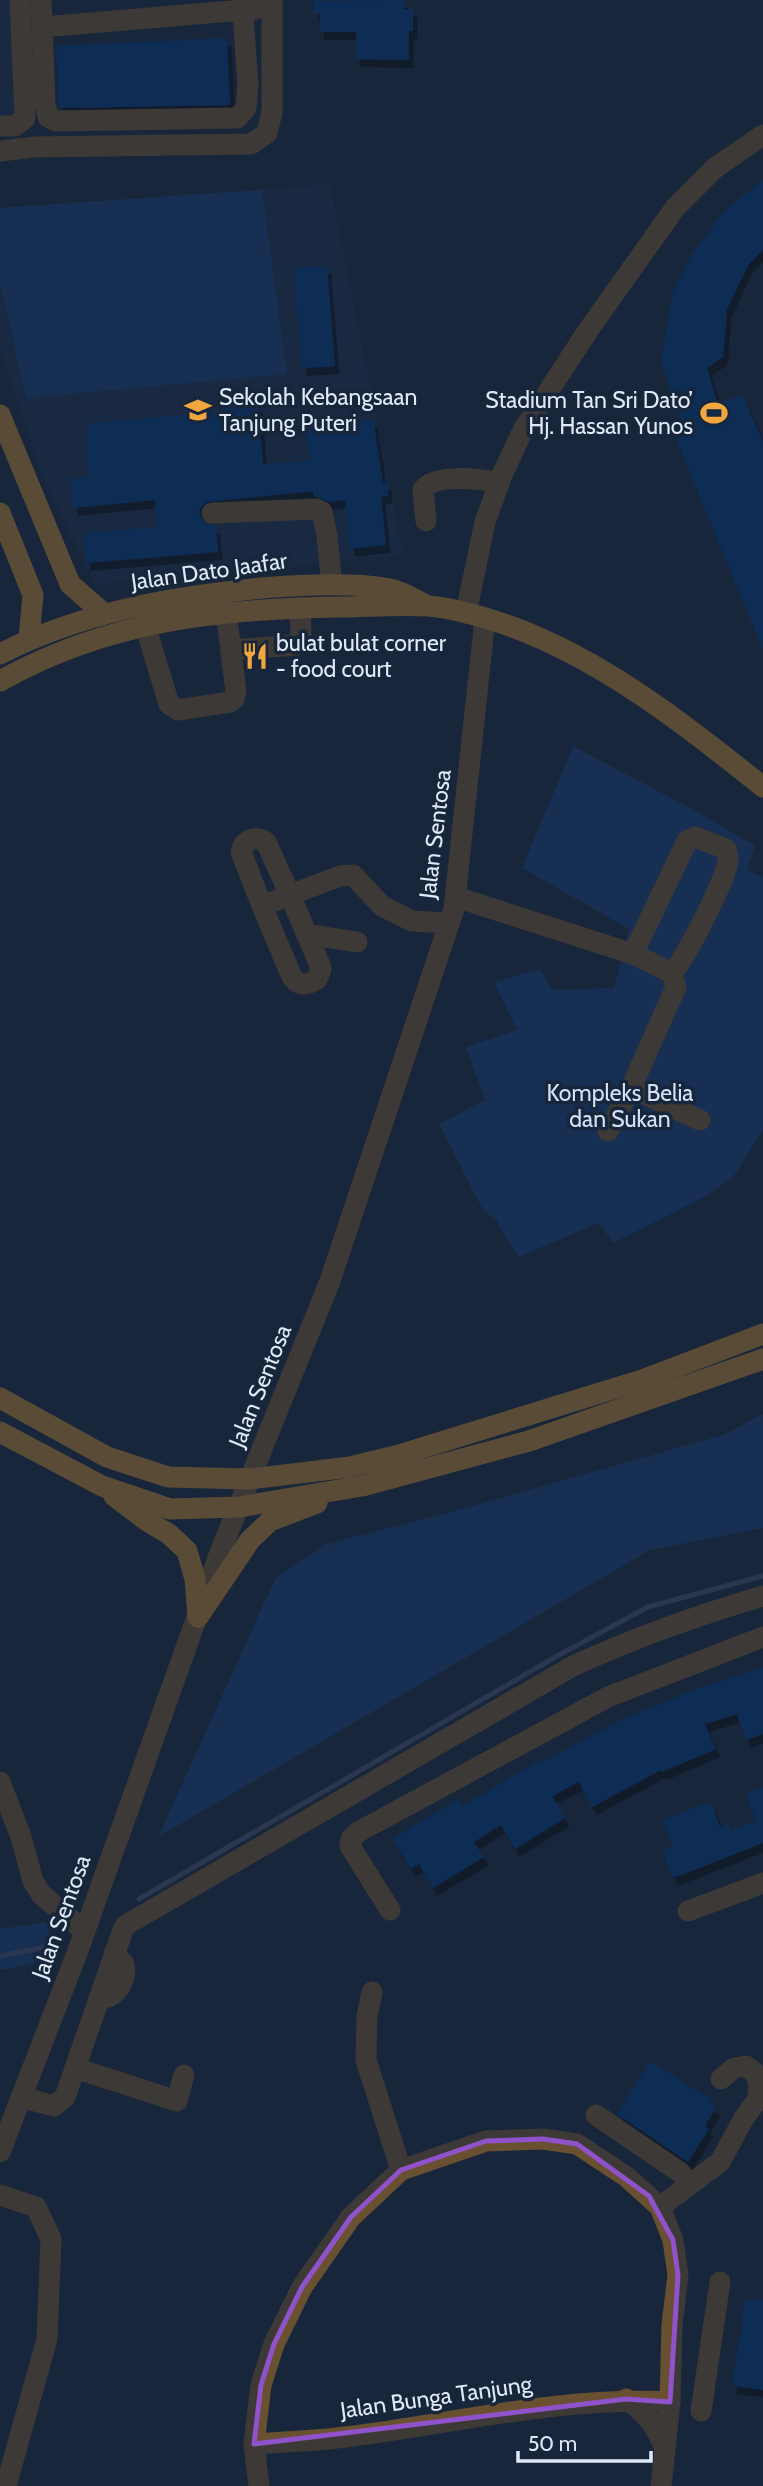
<svg xmlns="http://www.w3.org/2000/svg" width="763" height="2486" viewBox="0 0 763 2486" font-family="Cabin,sans-serif">
<style>
.built{fill:#1c2e49}
.green{fill:#163b6f}
.lines{fill:none;stroke-linecap:round;stroke-linejoin:round}
.stream{stroke:#434c68;stroke-width:5}
.building{fill:#023477;filter:url(#shadow)}
.minor{stroke:#695031;stroke-width:21}
.major{stroke:#ab7933;stroke-width:21}
.marked{fill:none;stroke:#8f52ca;stroke-width:5;stroke-linejoin:round}
.labels{text-anchor:middle;dominant-baseline:central;stroke-width:7;stroke-linejoin:round;paint-order:stroke}
.poi-label{font-size:23px;fill:#dfe9f7;stroke:#18263b;text-anchor:start}
.street-label{font-size:23px;fill:#dfe9f7;stroke:#18263b}
.park-label{font-size:23px;fill:#d5e2f6;stroke:#18263b}
</style>
<defs>
<filter id="shadow"><feDropShadow dx="4.5" dy="8" stdDeviation="0" flood-color="#0009"/></filter>
</defs>
<rect width="100%" height="100%" fill="#18263b"/>
<g class="built">
<path d="M 0,0 L 25,0 L 31,130 L 0,132 Z"/>
<path d="M 330,184 L 403,554 L 162,581 L 95,583 L 41,475 L 0,346 L 0,208 Z"/>
</g>
<g class="green">
<path d="M 262,190 L 287,374 L 26,398 L 0,281 L 0,208 Z"/>
<path d="M 573,746 L 694,810 L 755,846 L 747,870 L 763,877 L 763,1130 L 733,1177 L 708,1195 L 613,1243 L 599,1223 L 518,1257 L 496,1220 L 483,1210 L 439,1124 L 485,1100 L 466,1047 L 517,1030 L 494,982 L 540,969 L 553,990 L 614,988 L 629,929 L 522,868 Z"/>
<path d="M 763,1414 L 763,1528 L 650,1550 L 158,1837 L 275,1579 L 326,1544 L 444,1514 L 723,1435 Z"/>
<path d="M 48,1922 L 52,1960 L 0,1970 L 0,1929 Z"/>
</g>
<g class="lines">
<g class="stream">
<path d="M 139,1899 L 557,1656 L 648,1607 L 763,1576"/>
<path d="M 0,1956 L 46,1947"/>
</g>
</g>
<g class="building">
<path d="M 404,0 L 404,9 L 413,9 L 413,31 L 409,31 L 409,60 L 356,59 L 356,32 L 319,32 L 320,14 L 313,14 L 314,1 Z"/>
<path d="M 227,38 L 230,105 L 59,108 L 56,46 Z"/>
<path d="M 763,179 L 763,250 L 748,265 L 727,309 L 723,357 L 707,368 L 718,405 L 742,394 L 763,441 L 763,650 L 671,427 L 681,422 L 661,361 L 673,291 L 693,253 L 724,212 Z"/>
<path d="M 327,266 L 335,366 L 302,368 L 294,268 Z"/>
<path d="M 258,404 L 263,464 L 310,461 L 305,425 L 373,419 L 383,483 L 387,482 L 388,496 L 381,497 L 386,545 L 350,549 L 345,500 L 330,502 L 314,496 L 313,491 L 206,502 L 200,508 L 199,514 L 205,524 L 216,526 L 218,552 L 86,563 L 84,533 L 157,527 L 155,500 L 73,508 L 71,479 L 89,477 L 86,436 L 89,436 L 88,423 L 223,412 L 222,407 Z"/>
<path d="M 763,1668 L 763,1734 L 746,1740 L 737,1714 L 705,1724 L 716,1749 L 662,1772 L 661,1770 L 592,1807 L 579,1782 L 552,1796 L 565,1818 L 515,1849 L 501,1825 L 474,1842 L 484,1857 L 433,1888 L 419,1864 L 411,1869 L 392,1839 L 459,1799 L 463,1806 L 540,1760 L 542,1762 L 623,1719 L 699,1688 Z"/>
<path d="M 763,1787 L 763,1843 L 673,1878 L 662,1851 L 673,1847 L 662,1820 L 711,1802 L 720,1827 L 728,1823 L 731,1830 L 756,1820 L 746,1794 Z"/>
<path d="M 650,2061 L 712,2100 L 710,2104 L 716,2107 L 705,2126 L 709,2129 L 688,2162 L 617,2114 Z"/>
<path d="M 744,2299 L 763,2300 L 763,2390 L 732,2386 L 739,2337 L 741,2338 Z"/>
</g>
<g class="lines">
<g class="minor">
<path d="M 41,0 L 45,103 L 48,117 L 56,121 L 237,118 L 246,108 L 248,86 L 242,0"/>
<path d="M 43,27 L 256,9"/>
<path d="M 0,126 L 15,126 L 25,118 L 20,0"/>
<path d="M 0,151 L 35,147 L 251,144 L 267,133 L 272,112 L 272,0"/>
<path d="M 212,513 L 316,509 L 322,512 L 327,535 L 332,585"/>
<path d="M 426,521 L 423,490 C 434,473 481,479 499,483"/>
<path d="M 466,613 L 485,522 L 502,475 L 523,430 L 589,329 L 675,208 L 715,168 L 763,135"/>
<path d="M 145,625 L 169,704 L 178,710 L 230,702 L 234,699 L 236,692 L 226,611"/>
<path d="M 232,650 L 296,645 L 301,635 L 300,607"/>
<path d="M 456,897 L 633,954 L 687,841 L 695,837 L 726,849 C 727,853 728,856 728,860 C 728,876 684,961 672,973"/>
<path d="M 262,906 L 292,977 C 299,987 308,985 317,979 L 321,970 L 320,965 L 290,895 L 262,906 L 241,852 C 243,840 255,835 266,842 L 290,895 L 340,876 L 353,875 L 382,906 L 412,921 L 448,923"/>
<path d="M 306,934 L 357,942"/>
<path d="M 633,954 L 672,973 L 676,987 L 631,1088 L 700,1120"/>
<path d="M 608,1131 L 631,1088"/>
<path d="M 0,1782 L 21,1837 L 33,1881 L 41,1894 L 84,1931"/>
<path d="M 390,1910 L 350,1846 L 351,1839 L 358,1832 L 608,1697 L 763,1637"/>
<path d="M 688,1911 L 763,1883"/>
<path d="M 372,1992 L 367,2016 L 366,2060 L 401,2170"/>
<path d="M 99,1999 C 117,1998 127,1981 124,1964 L 114,1954"/>
<path d="M 75,2068 L 177,2101 L 184,2075"/>
<path d="M 21,2097 L 54,2106 L 65,2097 L 123,1930 L 126,1925 L 573,1666 C 634,1638 698,1615 763,1596"/>
<path d="M 596,2115 L 681,2173"/>
<path d="M 0,2152 L 76,1956 L 219,1555 L 330,1281 L 454,909 L 485,618"/>
<path d="M 0,2195 L 36,2207 L 51,2239 L 47,2339 L 6,2486"/>
<path d="M 660,2207 L 720,2162 L 744,2118 L 758,2099 L 759,2083 L 754,2072 L 746,2066 L 734,2068 L 721,2079"/>
<path d="M 626,2399 C 645,2412 655,2425 664,2446"/>
<path d="M 701,2411 L 720,2282"/>
<path d="M 254,2444 C 284,2442 315,2441 345,2437 C 452,2424 561,2396 670,2402"/>
<path d="M 259,2486 L 254,2444 L 261,2385 L 274,2344 L 302,2287 L 351,2217 L 401,2170 L 486,2141 L 543,2139 L 577,2144 L 627,2177 L 660,2207 L 673,2240 L 678,2275 L 672,2325 L 670,2402 L 661,2486"/>
</g>
<g class="major">
<path d="M 0,415 L 70,584 L 103,613"/>
<path d="M 0,513 L 33,595 L 29,639"/>
<path d="M 0,654 C 82,612 171,597 262,588 C 300,585 353,582 390,589 C 402,591 414,599 424,604"/>
<path d="M 0,681 C 107,621 217,609 337,607 C 367,607 397,604 427,606 C 454,608 484,617 510,626 C 603,660 686,725 763,787"/>
<path d="M 0,1398 L 107,1457 L 168,1477 L 250,1479 L 350,1467 L 399,1455 L 642,1380 L 763,1334"/>
<path d="M 0,1432 L 102,1486 L 170,1509 L 239,1507 L 362,1486 L 529,1441 L 763,1359"/>
<path d="M 114,1496 L 147,1521 L 169,1534 L 187,1551 L 195,1579 L 198,1617"/>
<path d="M 198,1617 L 250,1540 L 270,1521 L 317,1503"/>
</g>
</g>
<path d="M0 0H763V2486H0ZM 543,2139 L 577,2144 L 649,2196 L 673,2240 L 678,2275 L 670,2402 L 626,2399 L 254,2444 L 261,2385 L 274,2344 L 302,2287 L 351,2217 L 401,2170 L 486,2141 Z" fill="#18263b" fill-opacity=".55" fill-rule="evenodd"/>
<path class="marked" d="M 543,2139 L 577,2144 L 649,2196 L 673,2240 L 678,2275 L 670,2402 L 626,2399 L 254,2444 L 261,2385 L 274,2344 L 302,2287 L 351,2217 L 401,2170 L 486,2141 Z"/>
<defs>
<symbol id="school-bare" viewBox="-9 -9 18 18"><path d="M0-5L7-2L0 1L-7-2ZM-4 1L0 2.5L4 1V4Q0 6-4 4Z" fill="#f0a73e" stroke="#18263b" stroke-width="2.5" paint-order="stroke"/></symbol>
<symbol id="stadium-bare" viewBox="-9 -9 18 18"><path d="M0-5a6.5 5 0 1 0 0 10a6.5 5 0 1 0 0-10ZM-3.5-1.8h7v3.6h-7Z" fill="#f0a73e" stroke="#18263b" stroke-width="2.5" paint-order="stroke"/></symbol>
<symbol id="restaurant-bare" viewBox="-9 -9 18 18"><path d="M-5-6h1v4h1v-4h1v4h1v-4h1v5L-1.5 .5V6h-2V.5L-5-1ZM5-6V6H3V1.5H1.5Q1.5-4 5-6Z" fill="#f0a73e" stroke="#18263b" stroke-width="2.5" paint-order="stroke"/></symbol>
</defs>
<g fill-rule="evenodd">
<use href="#school-bare" x="179" y="391" width="38" height="38"/>
<use href="#stadium-bare" x="695" y="394" width="38" height="38"/>
<use href="#restaurant-bare" x="236" y="637" width="38" height="38"/>
</g>
<g class="labels">
<g class="poi-label">
<text x="219" y="397">Sekolah Kebangsaan<tspan x="219" dy="26">Tanjung Puteri</tspan></text>
<text x="693" y="400" text-anchor="end">Stadium Tan Sri Dato’<tspan x="693" dy="26">Hj. Hassan Yunos</tspan></text>
<text x="276" y="643">bulat bulat corner<tspan x="276" dy="26">- food court</tspan></text>
</g>
<g class="street-label">
<text transform="translate(209 571) rotate(-8)">Jalan Dato Jaafar</text>
<text transform="translate(435 834) rotate(-83)">Jalan Sentosa</text>
<text transform="translate(260 1386) rotate(-68)">Jalan Sentosa</text>
<text transform="translate(61 1917) rotate(-70)">Jalan Sentosa</text>
<text transform="translate(436 2397) rotate(-8)">Jalan Bunga Tanjung</text>
</g>
<g class="park-label">
<text x="620" y="1093">Kompleks Belia<tspan x="620" dy="26">dan Sukan</tspan></text>
</g>
</g>
<path d="M518 2451v10h133v-10" fill="none" stroke="#dfe9f7" stroke-width="3.5"/>
<text x="528" y="2451" font-size="21" fill="#dfe9f7" stroke="#18263b" stroke-width="5" paint-order="stroke">50 m</text>
</svg>
